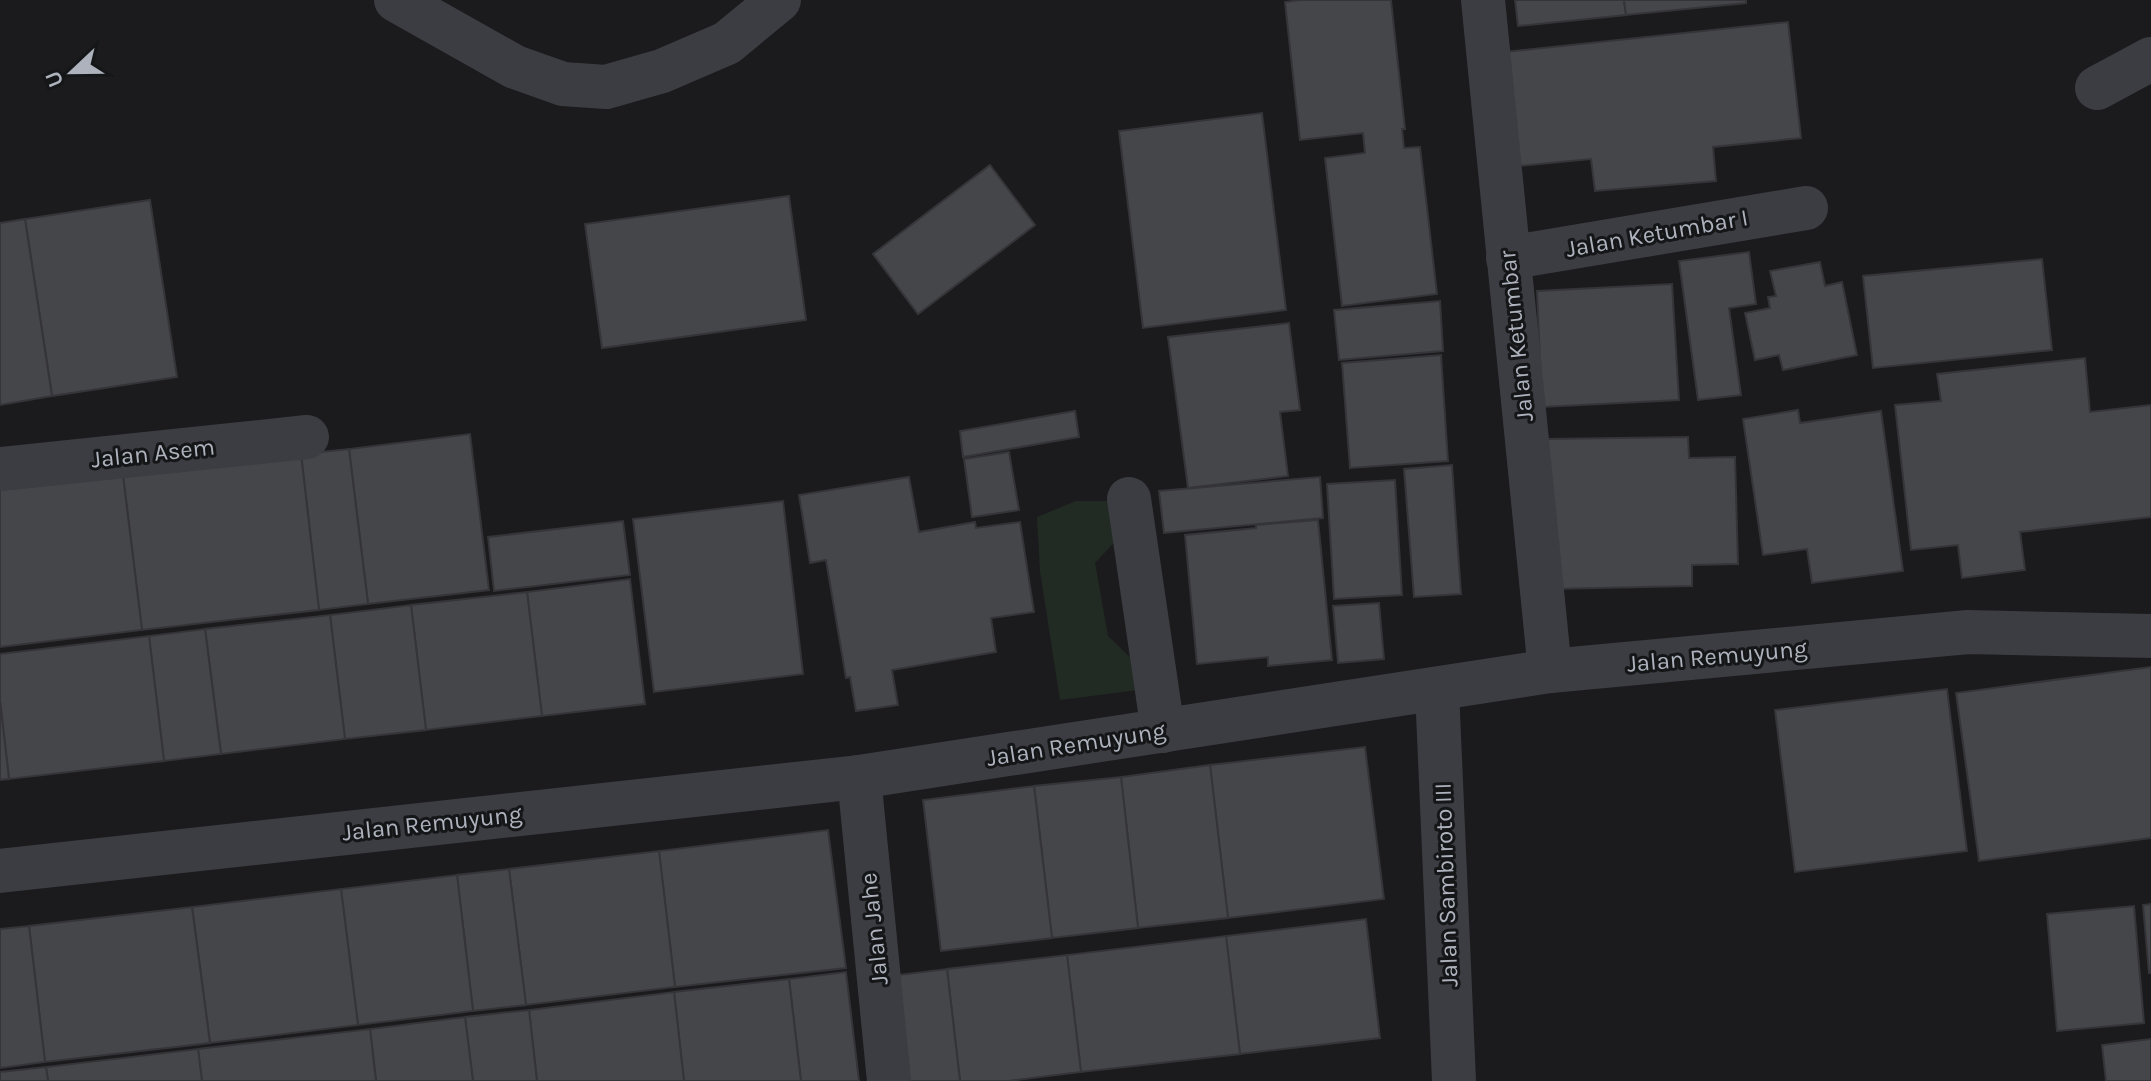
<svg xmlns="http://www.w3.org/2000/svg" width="2151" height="1081" viewBox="0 0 2151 1081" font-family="Karla,sans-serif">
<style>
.green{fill:#222b23}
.building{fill:#45464a;stroke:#353539;stroke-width:2}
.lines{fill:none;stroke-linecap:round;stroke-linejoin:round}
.minor{stroke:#3c3d42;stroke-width:44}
.labels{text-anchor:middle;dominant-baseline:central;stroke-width:6;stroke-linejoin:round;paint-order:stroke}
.street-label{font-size:24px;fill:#adb2bc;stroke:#151618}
</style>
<rect width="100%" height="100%" fill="#1b1b1d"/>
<path class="green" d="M 1076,501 L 1108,501 L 1121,535 L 1095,563 L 1108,636 L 1140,667 L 1146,689 L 1060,700 L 1040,571 L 1037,517 Z"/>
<g class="building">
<path d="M 1300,0 L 1391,0 L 1405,129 L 1402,129 L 1404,148 L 1420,147 L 1437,294 L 1342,306 L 1325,158 L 1365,153 L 1363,133 L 1300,140 L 1285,2 Z"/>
<path d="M 1515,0 L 1624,0 L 1626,15 L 1518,26 Z"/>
<path d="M 1624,0 L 1746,0 L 1746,3 L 1626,15 Z"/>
<path d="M 1788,22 L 1801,138 L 1713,147 L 1716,181 L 1595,191 L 1591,159 L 1508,167 L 1496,53 Z"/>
<path d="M 1262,113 L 1286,310 L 1143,328 L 1119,131 Z"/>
<path d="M 990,165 L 1035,225 L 918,314 L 873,254 Z"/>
<path d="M 789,196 L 806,320 L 602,348 L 585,224 Z"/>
<path d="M 150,200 L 177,377 L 52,396 L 25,219 Z"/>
<path d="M 25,219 L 52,396 L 0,405 L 0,223 Z"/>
<path d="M 1749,252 L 1756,304 L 1729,308 L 1741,395 L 1698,400 L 1679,261 Z"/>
<path d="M 2042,259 L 2052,350 L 1873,368 L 1863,276 Z"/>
<path d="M 1820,262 L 1825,286 L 1842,282 L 1857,355 L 1783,370 L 1779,355 L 1755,360 L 1745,313 L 1770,308 L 1768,297 L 1776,296 L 1770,271 Z"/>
<path d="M 1672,284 L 1679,400 L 1542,407 L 1537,291 Z"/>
<path d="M 1440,301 L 1443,351 L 1339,360 L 1334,310 Z"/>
<path d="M 1289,323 L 1300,410 L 1280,412 L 1288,476 L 1188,488 L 1168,337 Z"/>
<path d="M 1441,355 L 1448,461 L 1350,468 L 1342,363 Z"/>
<path d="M 2085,358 L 2090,412 L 2151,405 L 2151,517 L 2020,532 L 2025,570 L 1962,578 L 1958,545 L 1911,550 L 1895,405 L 1941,401 L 1937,374 Z"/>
<path d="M 1798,410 L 1800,423 L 1881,411 L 1903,571 L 1812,583 L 1807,549 L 1763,555 L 1743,419 Z"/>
<path d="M 1075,411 L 1079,437 L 963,457 L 960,431 Z"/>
<path d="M 470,434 L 489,590 L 368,604 L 349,449 Z"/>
<path d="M 1688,437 L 1689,458 L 1735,457 L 1738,564 L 1692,565 L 1692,586 L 1550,589 L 1546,439 Z"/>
<path d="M 349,449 L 368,604 L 319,610 L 301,454 Z"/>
<path d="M 1009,452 L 1019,510 L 972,517 L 964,459 Z"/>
<path d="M 301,454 L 319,610 L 142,630 L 123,476 Z"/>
<path d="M 1452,465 L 1461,594 L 1414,597 L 1404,469 Z"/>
<path d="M 123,476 L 142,630 L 0,647 L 0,490 Z"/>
<path d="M 909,477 L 919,532 L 975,522 L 976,528 L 1020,522 L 1034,612 L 991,618 L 996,652 L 892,670 L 898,705 L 856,711 L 850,677 L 846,678 L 826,560 L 810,563 L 799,495 Z"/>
<path d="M 1320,477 L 1323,518 L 1164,533 L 1159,491 Z"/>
<path d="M 1395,480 L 1402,595 L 1334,599 L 1327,484 Z"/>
<path d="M 783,501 L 803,674 L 654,692 L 633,519 Z"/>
<path d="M 1318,520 L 1332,660 L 1268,666 L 1268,657 L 1197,664 L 1185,535 L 1256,528 L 1256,525 Z"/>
<path d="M 623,521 L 630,575 L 494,591 L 488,537 Z"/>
<path d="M 630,579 L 645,704 L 542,716 L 527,592 Z"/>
<path d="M 527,592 L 542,716 L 426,730 L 411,605 Z"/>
<path d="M 1379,603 L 1384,659 L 1338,663 L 1333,606 Z"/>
<path d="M 411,605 L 426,730 L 345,739 L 330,615 Z"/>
<path d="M 330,615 L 345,739 L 221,754 L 205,629 Z"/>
<path d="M 205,629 L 221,754 L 164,761 L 149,636 Z"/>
<path d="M 149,636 L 164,761 L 9,779 L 0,701 L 0,654 Z"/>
<path d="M 2151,667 L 2151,838 L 1979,861 L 1956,693 Z"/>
<path d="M 1947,689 L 1967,851 L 1795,872 L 1775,710 Z"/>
<path d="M 0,701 L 9,779 L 0,780 Z"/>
<path d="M 1365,747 L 1384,899 L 1228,918 L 1210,765 Z"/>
<path d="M 1210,765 L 1228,918 L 1138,928 L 1121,777 Z"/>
<path d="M 1121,777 L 1138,928 L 1052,938 L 1034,786 Z"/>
<path d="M 1034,786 L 1052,938 L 941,951 L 923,800 Z"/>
<path d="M 828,830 L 846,968 L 675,987 L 659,851 Z"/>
<path d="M 659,851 L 675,987 L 526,1005 L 509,869 Z"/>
<path d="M 509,869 L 526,1005 L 473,1011 L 457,875 Z"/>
<path d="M 457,875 L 473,1011 L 358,1025 L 341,889 Z"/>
<path d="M 341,889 L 358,1025 L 210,1043 L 192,907 Z"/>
<path d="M 2151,904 L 2151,973 L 2149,973 L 2143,905 Z"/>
<path d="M 2134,906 L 2144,1023 L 2057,1031 L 2047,914 Z"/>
<path d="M 192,907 L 210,1043 L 45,1062 L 29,926 Z"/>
<path d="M 1366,919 L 1380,1038 L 1240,1054 L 1226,936 Z"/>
<path d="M 29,926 L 45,1062 L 0,1068 L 0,929 Z"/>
<path d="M 1226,936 L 1240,1054 L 1081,1072 L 1067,955 Z"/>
<path d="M 1067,955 L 1081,1072 L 1008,1081 L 960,1081 L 947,969 Z"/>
<path d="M 947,969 L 960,1081 L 910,1081 L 898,975 Z"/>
<path d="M 846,972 L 859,1081 L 801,1081 L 789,979 Z"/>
<path d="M 789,979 L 801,1081 L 684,1081 L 674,992 Z"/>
<path d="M 674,992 L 684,1081 L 537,1081 L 529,1010 Z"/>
<path d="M 529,1010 L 537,1081 L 473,1081 L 465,1017 Z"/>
<path d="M 465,1017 L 473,1081 L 376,1081 L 370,1029 Z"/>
<path d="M 370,1029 L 376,1081 L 202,1081 L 198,1049 Z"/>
<path d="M 2151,1039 L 2151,1081 L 2106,1081 L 2102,1045 Z"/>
<path d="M 198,1049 L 202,1081 L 48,1081 L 46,1067 Z"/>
<path d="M 46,1067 L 48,1081 L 0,1081 L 0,1072 Z"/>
</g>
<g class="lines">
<g class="minor">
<path d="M 396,0 L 515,67 L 563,84 L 606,87 L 662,71 L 727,43 L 779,0"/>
<path d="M 1483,0 L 1550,671"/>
<path d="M 2097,88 L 2151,59"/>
<path d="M 1508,258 L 1806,208"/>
<path d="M 0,469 L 307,437"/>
<path d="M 1129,499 L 1163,731"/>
<path d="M 1437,690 L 1454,1081"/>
<path d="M 859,777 L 889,1081"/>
<path d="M 0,871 L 859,777 L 1550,671 L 1968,632 L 2151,636"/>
</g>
</g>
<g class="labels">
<g class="street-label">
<text transform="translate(1657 233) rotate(-10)">Jalan Ketumbar I</text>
<text transform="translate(1516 336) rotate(-96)">Jalan Ketumbar</text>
<text transform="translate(153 453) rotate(-6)">Jalan Asem</text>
<text transform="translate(1717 656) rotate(-5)">Jalan Remuyung</text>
<text transform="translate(1076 744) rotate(-9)">Jalan Remuyung</text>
<text transform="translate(432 823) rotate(-6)">Jalan Remuyung</text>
<text transform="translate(1446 885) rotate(-92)">Jalan Sambiroto III</text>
<text transform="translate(874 929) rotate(-96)">Jalan Jahe</text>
</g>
</g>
<g transform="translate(72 72) rotate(248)" stroke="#151618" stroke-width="6" paint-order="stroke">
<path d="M0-6L14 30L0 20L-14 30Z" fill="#adb2bc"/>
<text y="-12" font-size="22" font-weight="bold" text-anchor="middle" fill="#adb2bc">U</text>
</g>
</svg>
